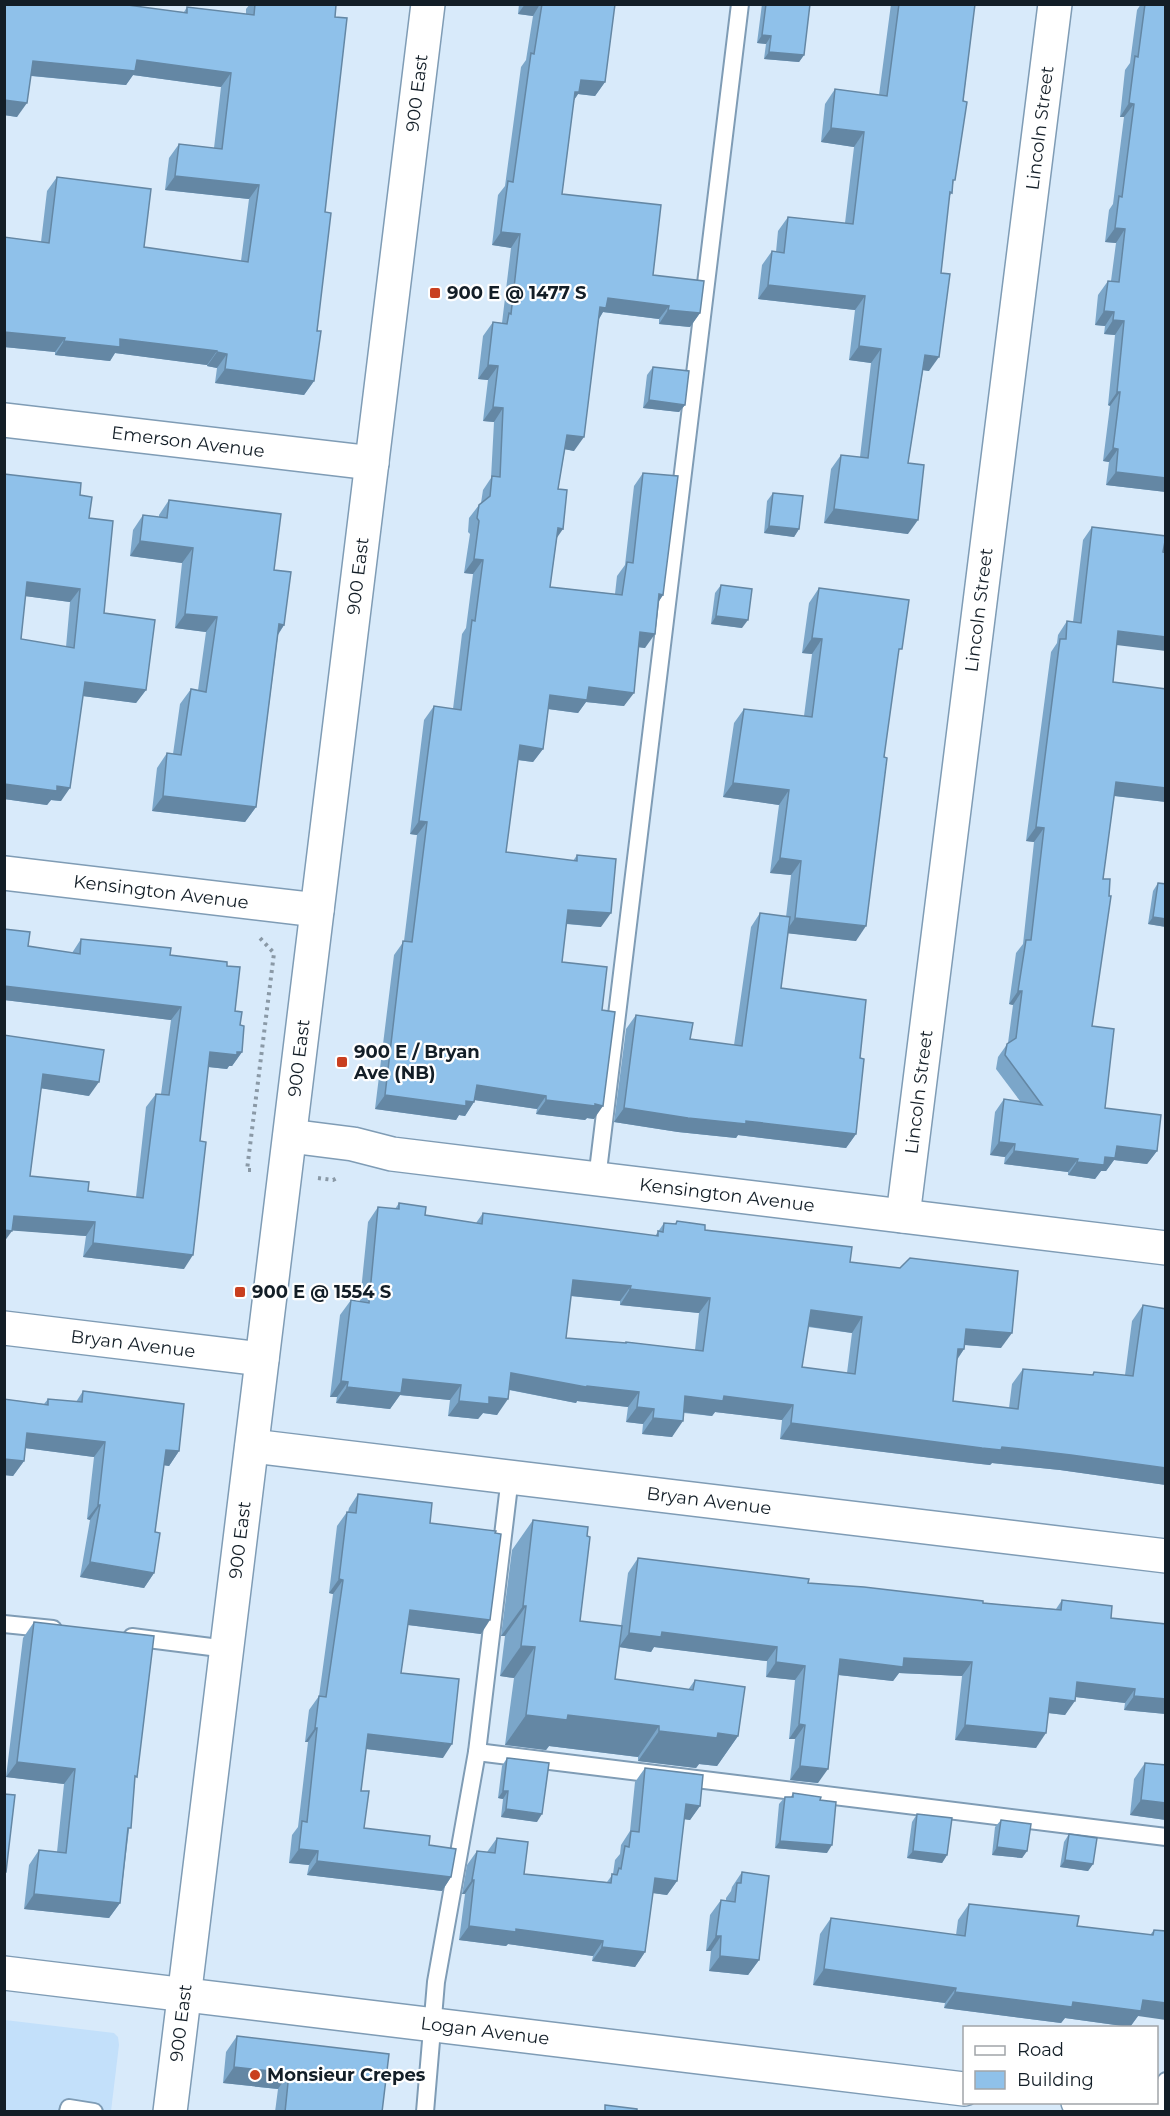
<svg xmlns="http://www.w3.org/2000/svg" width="1170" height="2116" viewBox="0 0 1170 2116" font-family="Montserrat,sans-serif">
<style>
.built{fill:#c3e0fa}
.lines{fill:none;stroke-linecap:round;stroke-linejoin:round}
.service-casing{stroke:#7f9cb5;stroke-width:20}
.minor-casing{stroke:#7f9cb5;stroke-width:36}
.tertiary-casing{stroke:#7f9cb5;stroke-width:36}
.path{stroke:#8a99a6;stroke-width:4;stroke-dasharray:3 4.5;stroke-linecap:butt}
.service{stroke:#fff;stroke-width:16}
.minor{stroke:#fff;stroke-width:33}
.tertiary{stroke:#fff;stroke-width:33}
.wall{fill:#7ba6c9;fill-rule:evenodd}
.shaded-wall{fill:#6487a4}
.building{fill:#8fc1ea;stroke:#6487a4;stroke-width:1.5;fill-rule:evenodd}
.poi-dot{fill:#c93f1f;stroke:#fff;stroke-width:2}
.labels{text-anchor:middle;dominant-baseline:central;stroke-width:4.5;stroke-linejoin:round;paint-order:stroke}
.street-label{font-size:18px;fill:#131e27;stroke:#fff}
.poi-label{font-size:18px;font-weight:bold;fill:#131e27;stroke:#fff;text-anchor:start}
</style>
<rect width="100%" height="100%" fill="#d8eafa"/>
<path class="built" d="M 5,2020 L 114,2033 L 118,2037 L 119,2045 L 111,2111 L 5,2112 Z"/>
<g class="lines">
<defs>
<g id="service">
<path d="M 597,1179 L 740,4"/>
<path d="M 4,1624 L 53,1629"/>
<path d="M 132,1637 L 227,1649"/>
<path d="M 477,1752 L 1166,1837"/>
<path d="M 68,2112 L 69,2108 L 94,2112"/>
<path d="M 425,2112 L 436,1982 L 477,1752 L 510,1477"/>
<path d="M 1161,2112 L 1166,2081"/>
</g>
<g id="minor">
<path d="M 4,420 L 372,463"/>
<path d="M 4,873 L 317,910"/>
<path d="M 290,1136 L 353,1144 L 392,1154 L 1166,1248"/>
<path d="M 903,1216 L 1055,4"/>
<path d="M 4,1328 L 262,1359"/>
<path d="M 252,1446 L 1166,1556"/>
<path d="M 4,1973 L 964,2089"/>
<path d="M 1078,2102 L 1152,2112"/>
</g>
<path id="tertiary" d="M 170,2112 L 428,4"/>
</defs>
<use href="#service" class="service-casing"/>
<use href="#minor" class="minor-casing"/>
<use href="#tertiary" class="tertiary-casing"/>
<g class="path">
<path d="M 251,1170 L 247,1170 L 274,953 L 259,937"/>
<path d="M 318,1178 L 333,1180 L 337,1178"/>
</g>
<use href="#service" class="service"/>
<use href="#minor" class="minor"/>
<use href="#tertiary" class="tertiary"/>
</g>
<g class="wall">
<path d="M 4,4 L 184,12 L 187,7 L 246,14 L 246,9 L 250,4 L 255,4 L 325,212 L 314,381 L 304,395 L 215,383 L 217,368 L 207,366 L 207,365 L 115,353 L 110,361 L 55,355 L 55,352 L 4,347 L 4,237 L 41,242 L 47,191 L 57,177 L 144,247 L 241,261 L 249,199 L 165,190 L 169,158 L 179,144 L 214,148 L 221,87 L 133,75 L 126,85 L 31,76 L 17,117 L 4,115 Z"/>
<path d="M 519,4 L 615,4 L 605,82 L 595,96 L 578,94 L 574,100 L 562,194 L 653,275 L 700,313 L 690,327 L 659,324 L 659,319 L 603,312 L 599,319 L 574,451 L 565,449 L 558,489 L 557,537 L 550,587 L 615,594 L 617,576 L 625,565 L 634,486 L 643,473 L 663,595 L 658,602 L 645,648 L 638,647 L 624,706 L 586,702 L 578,713 L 548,709 L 543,749 L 533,762 L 518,760 L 506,852 L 573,861 L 577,855 L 601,927 L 566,924 L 562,962 L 602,1010 L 594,1119 L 587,1118 L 585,1120 L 536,1114 L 537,1109 L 475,1100 L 465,1116 L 459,1115 L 456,1120 L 375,1109 L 394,955 L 404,941 L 417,835 L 410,834 L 424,720 L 434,706 L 453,709 L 462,634 L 466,628 L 473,574 L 464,573 L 470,534 L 468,532 L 469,518 L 479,505 L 481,503 L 483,490 L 491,478 L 494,422 L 483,421 L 488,380 L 478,379 L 483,336 L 493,322 L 502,323 L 511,248 L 492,245 L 498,195 L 505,186 L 521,67 L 526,60 L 533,16 L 518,14 Z"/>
<path d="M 762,4 L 810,4 L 804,55 L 799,62 L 764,59 L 766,44 L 757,43 Z"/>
<path d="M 891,4 L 975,4 L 952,193 L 949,196 L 929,371 L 923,370 L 908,463 L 908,534 L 824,523 L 831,469 L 841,455 L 860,457 L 871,363 L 849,360 L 855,310 L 758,299 L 762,265 L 772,251 L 776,252 L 778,231 L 788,217 L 845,223 L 854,147 L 821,142 L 825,104 L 835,89 L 879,95 Z"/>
<path d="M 1141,4 L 1166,4 L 1166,492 L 1106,485 L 1109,462 L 1103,461 L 1110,406 L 1108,405 L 1115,335 L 1104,334 L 1105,326 L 1095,325 L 1098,295 L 1108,281 L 1111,281 L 1116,243 L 1105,242 L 1109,210 L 1113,204 L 1124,117 L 1120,117 L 1125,70 L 1130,63 L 1137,10 Z"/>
<path d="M 653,367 L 685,405 L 679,412 L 643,408 L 647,375 Z"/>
<path d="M 4,474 L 80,495 L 89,518 L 104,613 L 146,690 L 136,703 L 83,696 L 61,801 L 51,800 L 47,805 L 4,799 ZM 25,596 L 70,602 L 66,647 L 21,639 Z"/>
<path d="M 773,493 L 799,529 L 794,537 L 764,533 L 767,501 Z"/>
<path d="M 169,500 L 274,570 L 284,625 L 278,635 L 256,807 L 245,822 L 152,811 L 157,768 L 167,753 L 173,754 L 180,704 L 191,689 L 198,690 L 206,632 L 175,628 L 182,563 L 130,556 L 133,530 L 143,515 L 159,517 L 159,515 Z"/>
<path d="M 1092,527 L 1116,645 L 1113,682 L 1166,689 L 1166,802 L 1114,796 L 1103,879 L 1092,1026 L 1105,1108 L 1157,1151 L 1147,1164 L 1114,1160 L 1106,1171 L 1101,1171 L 1095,1179 L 1068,1175 L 1068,1172 L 1004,1164 L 1005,1157 L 990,1155 L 995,1112 L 1004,1099 L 1020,1101 L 996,1069 L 998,1057 L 1008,1043 L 1013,1005 L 1009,1004 L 1016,953 L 1023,944 L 1034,842 L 1026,841 L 1051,652 L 1057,643 L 1058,635 L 1067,621 L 1073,622 L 1083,540 Z"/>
<path d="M 721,585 L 742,628 L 711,624 L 715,593 Z"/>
<path d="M 819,588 L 898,655 L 856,941 L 788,933 L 781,988 L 860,1058 L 856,1134 L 846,1148 L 738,1135 L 736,1138 L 678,1132 L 614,1122 L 626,1029 L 636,1015 L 690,1039 L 734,1045 L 751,927 L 760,913 L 786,917 L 791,875 L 770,873 L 779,805 L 723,797 L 734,723 L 744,709 L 804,716 L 812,654 L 802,653 L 809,603 Z"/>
<path d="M 1158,883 L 1166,927 L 1148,924 L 1153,891 Z"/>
<path d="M 4,929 L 28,946 L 72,953 L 81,939 L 227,966 L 235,1011 L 240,1025 L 242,1052 L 232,1066 L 229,1066 L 227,1069 L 208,1067 L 184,1269 L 83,1257 L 86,1236 L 13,1230 L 4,1035 L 89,1096 L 41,1088 L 30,1176 L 88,1191 L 136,1197 L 146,1107 L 156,1094 L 161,1094 L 171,1020 L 4,1000 Z"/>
<path d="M 399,1203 L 425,1215 L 476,1223 L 483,1213 L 655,1236 L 664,1223 L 675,1224 L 677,1221 L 705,1230 L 850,1262 L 1001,1348 L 964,1345 L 964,1349 L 957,1360 L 953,1401 L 1009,1408 L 1012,1384 L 1023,1369 L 1092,1375 L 1094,1372 L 1125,1375 L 1132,1321 L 1143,1305 L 1166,1485 L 1060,1470 L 992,1463 L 990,1465 L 972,1463 L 780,1439 L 782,1420 L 715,1412 L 712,1416 L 684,1413 L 672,1437 L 642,1434 L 643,1424 L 626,1422 L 628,1407 L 577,1401 L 576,1403 L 509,1390 L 497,1415 L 483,1413 L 478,1419 L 448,1416 L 450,1400 L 400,1395 L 390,1409 L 336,1403 L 337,1397 L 330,1397 L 340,1315 L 351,1300 L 360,1301 L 368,1222 L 378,1207 L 395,1209 ZM 571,1296 L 620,1301 L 620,1305 L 699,1313 L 695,1350 L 626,1342 L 625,1343 L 566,1338 ZM 808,1327 L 852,1333 L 847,1373 L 802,1367 Z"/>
<path d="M 83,1391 L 184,1404 L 179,1451 L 169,1466 L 164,1465 L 155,1532 L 160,1533 L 154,1573 L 144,1588 L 80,1577 L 90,1520 L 87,1519 L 94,1457 L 25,1448 L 24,1461 L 13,1476 L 4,1475 L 4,1399 L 44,1404 L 48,1399 L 76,1402 Z"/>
<path d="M 358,1494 L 430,1523 L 481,1634 L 408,1625 L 401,1673 L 443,1758 L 366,1749 L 361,1791 L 364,1828 L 429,1845 L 451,1877 L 442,1891 L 307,1875 L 309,1865 L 289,1863 L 292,1835 L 298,1827 L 308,1742 L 305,1742 L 309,1710 L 319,1696 L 333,1594 L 329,1593 L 337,1526 L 347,1512 L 348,1512 L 349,1508 Z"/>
<path d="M 533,1520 L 580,1621 L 621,1626 L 628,1573 L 638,1558 L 808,1583 L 983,1603 L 1056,1609 L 1062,1600 L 1111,1618 L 1166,1624 L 1166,1714 L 1124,1710 L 1125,1703 L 1076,1697 L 1065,1715 L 1048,1713 L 1036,1748 L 955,1740 L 962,1676 L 899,1673 L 893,1681 L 838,1675 L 818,1783 L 790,1780 L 795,1739 L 789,1739 L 795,1680 L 766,1677 L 767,1661 L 654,1647 L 651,1652 L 619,1647 L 615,1679 L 688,1690 L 695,1680 L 738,1736 L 717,1766 L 699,1764 L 696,1768 L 638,1761 L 638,1757 L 549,1746 L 546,1750 L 505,1745 L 514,1678 L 500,1676 L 505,1636 L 501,1636 L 512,1550 Z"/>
<path d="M 34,1622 L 135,1781 L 120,1903 L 109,1918 L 24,1909 L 29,1865 L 39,1850 L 57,1852 L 64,1784 L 6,1777 L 23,1638 Z"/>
<path d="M 507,1758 L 537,1822 L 501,1817 L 503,1799 L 498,1798 L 502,1766 Z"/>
<path d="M 1145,1763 L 1166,1765 L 1166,1820 L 1130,1815 L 1134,1779 Z"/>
<path d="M 645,1768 L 700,1806 L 690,1820 L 684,1819 L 677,1881 L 667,1895 L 653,1893 L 645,1952 L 635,1967 L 592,1961 L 593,1956 L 508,1944 L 506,1946 L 459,1940 L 465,1894 L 462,1894 L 467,1865 L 477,1851 L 487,1852 L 497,1838 L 524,1874 L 607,1882 L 613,1874 L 615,1860 L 620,1854 L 621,1845 L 630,1831 L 635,1782 Z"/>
<path d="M 793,1793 L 820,1800 L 827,1853 L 775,1848 L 779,1804 L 785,1797 L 791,1797 Z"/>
<path d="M 917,1814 L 947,1855 L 942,1863 L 907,1858 L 912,1822 Z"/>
<path d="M 1001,1820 L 1027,1851 L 1022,1858 L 992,1855 L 995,1827 Z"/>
<path d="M 1069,1834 L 1093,1864 L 1088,1871 L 1060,1867 L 1064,1842 Z"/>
<path d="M 742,1872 L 759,1960 L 748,1975 L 709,1971 L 711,1951 L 706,1951 L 710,1915 L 721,1900 L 726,1901 L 726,1898 L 731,1891 L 732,1887 Z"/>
<path d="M 969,1904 L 1077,1926 L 1150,1935 L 1154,1930 L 1138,2016 L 1130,2027 L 1065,2018 L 1061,2023 L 944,2008 L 945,2003 L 813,1985 L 820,1934 L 831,1918 L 956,1935 L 958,1920 Z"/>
<path d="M 237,2036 L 382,2112 L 275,2112 L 278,2089 L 223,2083 L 226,2052 Z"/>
</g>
<g class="shaded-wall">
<path d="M 525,4 L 540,4 L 533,16 L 518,14 Z"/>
<path d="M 762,35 L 771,36 L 766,44 L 757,43 Z"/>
<path d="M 769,52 L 804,55 L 799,62 L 764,59 Z"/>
<path d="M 137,60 L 231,73 L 221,87 L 133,75 L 126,85 L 23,75 L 33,61 Z"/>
<path d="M 581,80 L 605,82 L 595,96 L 578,94 L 570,106 L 565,105 Z"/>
<path d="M 4,100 L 27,103 L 17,117 L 4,115 Z"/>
<path d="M 1129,103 L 1134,104 L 1124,117 L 1120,117 Z"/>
<path d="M 831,128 L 864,132 L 854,147 L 821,142 Z"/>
<path d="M 175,176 L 259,185 L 249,199 L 165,190 Z"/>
<path d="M 1115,228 L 1125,229 L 1116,243 L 1105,242 Z"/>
<path d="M 501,232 L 520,234 L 511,248 L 492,245 Z"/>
<path d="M 768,285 L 865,296 L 855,310 L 758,299 Z"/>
<path d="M 608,298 L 669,306 L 659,319 L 603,312 L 597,322 L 591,321 Z"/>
<path d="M 668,310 L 700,313 L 690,327 L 659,324 Z"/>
<path d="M 1104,311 L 1114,312 L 1105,326 L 1095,325 Z"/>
<path d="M 1113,320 L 1124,321 L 1115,335 L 1104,334 Z"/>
<path d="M 4,332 L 65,338 L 55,352 L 4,347 Z"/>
<path d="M 120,339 L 217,351 L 207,365 L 115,353 L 110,361 L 55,355 L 64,341 Z"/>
<path d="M 859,346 L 881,349 L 871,363 L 849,360 Z"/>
<path d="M 217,352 L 227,354 L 217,368 L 207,366 Z"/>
<path d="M 925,355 L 939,357 L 929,371 L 915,369 Z"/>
<path d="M 488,365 L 498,366 L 488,380 L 478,379 Z"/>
<path d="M 225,369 L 314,381 L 304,395 L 215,383 Z"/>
<path d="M 1117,392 L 1120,392 L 1110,406 L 1108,405 Z"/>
<path d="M 649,400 L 685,405 L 679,412 L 643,408 Z"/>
<path d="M 493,407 L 503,408 L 494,422 L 483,421 Z"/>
<path d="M 567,435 L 584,437 L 574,451 L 558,448 Z"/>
<path d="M 1113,448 L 1118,449 L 1109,462 L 1103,461 Z"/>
<path d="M 1116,472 L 1166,478 L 1166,492 L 1106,485 Z"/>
<path d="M 834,509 L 918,520 L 908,534 L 824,523 Z"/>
<path d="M 769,526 L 799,529 L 794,537 L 764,533 Z"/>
<path d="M 558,528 L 563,529 L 554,542 Z"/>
<path d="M 140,541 L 193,548 L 182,563 L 130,556 Z"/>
<path d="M 474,559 L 483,560 L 473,574 L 464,573 Z"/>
<path d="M 27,582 L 80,589 L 70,602 L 17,595 Z"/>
<path d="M 659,594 L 663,595 L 654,609 Z"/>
<path d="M 185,614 L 217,617 L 206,632 L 175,628 Z"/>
<path d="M 716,616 L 748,620 L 742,628 L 711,624 Z"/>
<path d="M 279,624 L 284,625 L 274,640 Z"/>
<path d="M 1118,631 L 1166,637 L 1166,651 L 1108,644 Z"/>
<path d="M 640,632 L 655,634 L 645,648 L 630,646 Z"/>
<path d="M 812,638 L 822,639 L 812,654 L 802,653 Z"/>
<path d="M 85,682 L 146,690 L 136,703 L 75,695 Z"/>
<path d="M 589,687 L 634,693 L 624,706 L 586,702 L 578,713 L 541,708 L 550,695 Z"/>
<path d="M 520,745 L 543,749 L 533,762 L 511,759 Z"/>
<path d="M 1116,782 L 1166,788 L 1166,802 L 1107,795 Z"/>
<path d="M 733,783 L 789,790 L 779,805 L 723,797 Z"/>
<path d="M 4,784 L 57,786 L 70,788 L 61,801 L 51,800 L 47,805 L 4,799 Z"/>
<path d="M 163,796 L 256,807 L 245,822 L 152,811 Z"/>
<path d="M 419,821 L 427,822 L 417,835 L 410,834 Z"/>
<path d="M 1036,827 L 1044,828 L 1034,842 L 1026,841 Z"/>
<path d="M 780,858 L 801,861 L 791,875 L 770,873 Z"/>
<path d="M 568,910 L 611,913 L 601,927 L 559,923 Z"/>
<path d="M 1153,917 L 1166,919 L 1166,927 L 1148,924 Z"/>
<path d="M 795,918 L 866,926 L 856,941 L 785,933 Z"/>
<path d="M 4,986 L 181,1007 L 171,1020 L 4,1000 Z"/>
<path d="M 1018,991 L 1022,991 L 1013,1005 L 1009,1004 Z"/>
<path d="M 210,1052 L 242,1052 L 232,1066 L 229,1066 L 227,1069 L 200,1066 Z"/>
<path d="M 43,1074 L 99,1082 L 89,1096 L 33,1087 Z"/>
<path d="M 477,1085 L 546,1096 L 537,1109 L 467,1099 Z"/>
<path d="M 385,1095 L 466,1101 L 474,1102 L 465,1116 L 459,1115 L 456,1120 L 375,1109 Z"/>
<path d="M 546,1100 L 595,1104 L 603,1106 L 594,1119 L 587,1118 L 585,1120 L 536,1114 Z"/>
<path d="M 624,1108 L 746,1121 L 856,1134 L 846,1148 L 738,1135 L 736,1138 L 678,1132 L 614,1122 Z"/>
<path d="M 999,1142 L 1015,1144 L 1005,1157 L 990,1155 Z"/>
<path d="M 1117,1146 L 1157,1151 L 1147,1164 L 1114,1160 L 1106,1171 L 1101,1171 L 1095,1179 L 1068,1175 L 1077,1162 L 1105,1157 Z"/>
<path d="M 1014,1151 L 1078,1159 L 1068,1172 L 1004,1164 Z"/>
<path d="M 14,1216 L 95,1222 L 86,1236 L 5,1230 Z"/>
<path d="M 4,1230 L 12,1231 L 4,1242 Z"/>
<path d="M 93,1243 L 193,1255 L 184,1269 L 83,1257 Z"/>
<path d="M 573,1280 L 631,1286 L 620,1301 L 562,1295 Z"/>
<path d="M 630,1289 L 710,1298 L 699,1313 L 620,1305 Z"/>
<path d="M 811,1310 L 862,1317 L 852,1333 L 800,1325 Z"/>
<path d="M 966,1329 L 1012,1333 L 1001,1348 L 955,1344 Z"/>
<path d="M 958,1349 L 964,1349 L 953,1365 Z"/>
<path d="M 511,1373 L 587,1386 L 639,1392 L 628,1407 L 577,1401 L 576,1403 L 501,1388 Z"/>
<path d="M 403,1379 L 461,1385 L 450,1400 L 400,1395 L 390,1409 L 336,1403 L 347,1387 Z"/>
<path d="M 341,1381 L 348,1382 L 337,1397 L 330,1397 Z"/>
<path d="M 685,1396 L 724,1396 L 793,1405 L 782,1420 L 715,1412 L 712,1416 L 675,1411 Z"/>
<path d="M 489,1397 L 508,1399 L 497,1415 L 483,1413 L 478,1419 L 448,1416 L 459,1401 Z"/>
<path d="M 637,1407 L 654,1409 L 643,1424 L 626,1422 Z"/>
<path d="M 653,1418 L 683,1421 L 672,1437 L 642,1434 Z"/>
<path d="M 791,1423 L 1071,1455 L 1166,1468 L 1166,1485 L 1060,1470 L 992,1463 L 990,1465 L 972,1463 L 780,1439 Z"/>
<path d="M 27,1433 L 105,1442 L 94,1457 L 17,1447 Z"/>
<path d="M 166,1450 L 179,1451 L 169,1466 L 156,1464 Z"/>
<path d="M 4,1459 L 24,1461 L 13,1476 L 4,1475 Z"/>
<path d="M 98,1505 L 100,1505 L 90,1520 L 87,1519 Z"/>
<path d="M 90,1562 L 154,1573 L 144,1588 L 80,1577 Z"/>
<path d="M 339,1579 L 343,1580 L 333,1594 L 329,1593 Z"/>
<path d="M 523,1606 L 526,1606 L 505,1636 L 501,1636 Z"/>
<path d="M 410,1610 L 490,1620 L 481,1634 L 400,1624 Z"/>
<path d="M 662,1632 L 777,1647 L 767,1661 L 654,1647 L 651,1652 L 619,1647 L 629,1633 Z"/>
<path d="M 521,1646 L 535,1647 L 514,1678 L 500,1676 Z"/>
<path d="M 904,1658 L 972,1662 L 962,1676 L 899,1673 L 893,1681 L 830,1674 L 840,1659 Z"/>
<path d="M 776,1662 L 805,1666 L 795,1680 L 766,1677 Z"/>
<path d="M 1077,1682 L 1135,1689 L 1125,1703 L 1067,1696 Z"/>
<path d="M 1134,1696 L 1166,1699 L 1166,1714 L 1124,1710 Z"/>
<path d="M 1050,1698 L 1075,1701 L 1065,1715 L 1040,1712 Z"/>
<path d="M 526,1715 L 568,1715 L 659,1726 L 638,1757 L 549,1746 L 546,1750 L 505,1745 Z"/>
<path d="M 799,1724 L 805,1725 L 795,1739 L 789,1739 Z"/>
<path d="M 965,1725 L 1046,1733 L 1036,1748 L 955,1740 Z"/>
<path d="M 315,1728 L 317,1728 L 308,1742 L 305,1742 Z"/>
<path d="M 659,1731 L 718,1733 L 738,1736 L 717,1766 L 699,1764 L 696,1768 L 638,1761 Z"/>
<path d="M 368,1734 L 452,1744 L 443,1758 L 358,1748 Z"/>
<path d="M 17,1762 L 75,1769 L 64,1784 L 6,1777 Z"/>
<path d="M 800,1766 L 828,1769 L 818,1783 L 790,1780 Z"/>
<path d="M 503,1791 L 508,1791 L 503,1799 L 498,1798 Z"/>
<path d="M 1141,1800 L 1166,1803 L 1166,1820 L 1130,1815 Z"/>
<path d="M 686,1804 L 700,1806 L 690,1820 L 676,1818 Z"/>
<path d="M 506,1809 L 542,1814 L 537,1822 L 501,1817 Z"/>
<path d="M 780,1841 L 832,1845 L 827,1853 L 775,1848 Z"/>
<path d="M 997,1847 L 1027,1851 L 1022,1858 L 992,1855 Z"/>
<path d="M 299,1849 L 318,1851 L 309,1865 L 289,1863 Z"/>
<path d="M 913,1851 L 947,1855 L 942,1863 L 907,1858 Z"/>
<path d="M 1065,1860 L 1093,1864 L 1088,1871 L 1060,1867 Z"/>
<path d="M 317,1861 L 451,1877 L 442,1891 L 307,1875 Z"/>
<path d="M 655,1878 L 677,1881 L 667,1895 L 645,1892 Z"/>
<path d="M 472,1880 L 474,1880 L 465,1894 L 462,1894 Z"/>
<path d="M 34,1894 L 120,1903 L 109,1918 L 24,1909 Z"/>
<path d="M 469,1926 L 516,1929 L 603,1941 L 593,1956 L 508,1944 L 506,1946 L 459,1940 Z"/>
<path d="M 716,1936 L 721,1936 L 711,1951 L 706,1951 Z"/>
<path d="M 602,1947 L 645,1952 L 635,1967 L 592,1961 Z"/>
<path d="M 720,1956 L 759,1960 L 748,1975 L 709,1971 Z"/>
<path d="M 824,1969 L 956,1988 L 945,2003 L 813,1985 Z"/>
<path d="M 955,1992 L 1073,2002 L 1143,2000 L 1166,2003 L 1166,2020 L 1138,2016 L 1130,2027 L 1065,2018 L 1061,2023 L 944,2008 Z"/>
<path d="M 234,2067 L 289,2073 L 278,2089 L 223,2083 Z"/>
</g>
<g class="building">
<path d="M 4,4 L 120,4 L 187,13 L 187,7 L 254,15 L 255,4 L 330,4 L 336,5 L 335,17 L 347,18 L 325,212 L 331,213 L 317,331 L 321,331 L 314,381 L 225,369 L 227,354 L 217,352 L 217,351 L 120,339 L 120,347 L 64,341 L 65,338 L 4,332 L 4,237 L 49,243 L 57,177 L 151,189 L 144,247 L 248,262 L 259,185 L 175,176 L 179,144 L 222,149 L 231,73 L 137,60 L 135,71 L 33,61 L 27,103 L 4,100 Z"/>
<path d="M 542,4 L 615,4 L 605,82 L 581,80 L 579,92 L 575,92 L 562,194 L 661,205 L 653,275 L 704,281 L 700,313 L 668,310 L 669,306 L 608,298 L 606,308 L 600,307 L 584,437 L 567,435 L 558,489 L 567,490 L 563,529 L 558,528 L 550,587 L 622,595 L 627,562 L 633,563 L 643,473 L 678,476 L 663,595 L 659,594 L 655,634 L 640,632 L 634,693 L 589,687 L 587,700 L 550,695 L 543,749 L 520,745 L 506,852 L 577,861 L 577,855 L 616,859 L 611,913 L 568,910 L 562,962 L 607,967 L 602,1010 L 615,1012 L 603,1106 L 595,1104 L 595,1106 L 546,1100 L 546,1096 L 477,1085 L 474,1102 L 466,1101 L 466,1106 L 385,1095 L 403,941 L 412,942 L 427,822 L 419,821 L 434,706 L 461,710 L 472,620 L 475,621 L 483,560 L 474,559 L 479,521 L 477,518 L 479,505 L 490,496 L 492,476 L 500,477 L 503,408 L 493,407 L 498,366 L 488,365 L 493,322 L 507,324 L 509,313 L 511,314 L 520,234 L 501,232 L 508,181 L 513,182 L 531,53 L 534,54 Z"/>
<path d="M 766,4 L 810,4 L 804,55 L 769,52 L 771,36 L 762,35 Z"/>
<path d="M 899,4 L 975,4 L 963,101 L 967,102 L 955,180 L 953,180 L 952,193 L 950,192 L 941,273 L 950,274 L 939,357 L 925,355 L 908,463 L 924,465 L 918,520 L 834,509 L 841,455 L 868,458 L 881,349 L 859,346 L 865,296 L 768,285 L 772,251 L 784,253 L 788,217 L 853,224 L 864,132 L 831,128 L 835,89 L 887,96 Z"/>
<path d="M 1145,4 L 1166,4 L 1166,478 L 1116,472 L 1118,449 L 1113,448 L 1120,392 L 1117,392 L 1124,321 L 1113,320 L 1114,312 L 1104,311 L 1108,281 L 1119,282 L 1125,229 L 1115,228 L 1119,196 L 1122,197 L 1134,104 L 1129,103 L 1135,56 L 1138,57 Z"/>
<path d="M 653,367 L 689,371 L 685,405 L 649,400 Z"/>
<path d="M 4,474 L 81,483 L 80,495 L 92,497 L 89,518 L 113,521 L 104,613 L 155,620 L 146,690 L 85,682 L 70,788 L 57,786 L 57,791 L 4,784 ZM 27,582 L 80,589 L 74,648 L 21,639 Z"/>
<path d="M 773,493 L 803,496 L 799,529 L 769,526 Z"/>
<path d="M 169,500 L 281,514 L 274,570 L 291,572 L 284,625 L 279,624 L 256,807 L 163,796 L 167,753 L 181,755 L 191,689 L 206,692 L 217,617 L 185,614 L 193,548 L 140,541 L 143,515 L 167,518 Z"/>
<path d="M 1092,527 L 1166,536 L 1163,552 L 1166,553 L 1166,637 L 1118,631 L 1113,682 L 1166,689 L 1166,788 L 1116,782 L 1103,879 L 1110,879 L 1109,896 L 1111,896 L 1092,1026 L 1114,1029 L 1105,1108 L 1161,1115 L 1157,1151 L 1117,1146 L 1115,1158 L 1105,1157 L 1104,1165 L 1077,1162 L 1078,1159 L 1014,1151 L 1015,1144 L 999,1142 L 1004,1099 L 1042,1105 L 1005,1055 L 1007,1044 L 1016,1038 L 1022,991 L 1018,991 L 1026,940 L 1031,940 L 1044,828 L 1036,827 L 1060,639 L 1066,639 L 1067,621 L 1081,623 Z"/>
<path d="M 721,585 L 752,589 L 748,620 L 716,616 Z"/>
<path d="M 819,588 L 909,600 L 902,649 L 899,649 L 884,757 L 887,758 L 866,926 L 795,918 L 801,861 L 780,858 L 789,790 L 733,783 L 744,709 L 812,717 L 822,639 L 812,638 Z"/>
<path d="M 1158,883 L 1166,884 L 1166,919 L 1153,917 Z"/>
<path d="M 760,913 L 790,917 L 781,988 L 866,1000 L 860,1058 L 864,1059 L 856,1134 L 746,1121 L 746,1124 L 688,1118 L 624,1108 L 636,1015 L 693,1023 L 690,1039 L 742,1046 Z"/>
<path d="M 4,929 L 30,932 L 28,946 L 80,954 L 81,939 L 171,948 L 170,955 L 227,962 L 227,966 L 240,967 L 235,1011 L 242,1012 L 240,1025 L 244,1026 L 242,1052 L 237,1052 L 237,1055 L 210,1052 L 200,1141 L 206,1142 L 193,1255 L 93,1243 L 95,1222 L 14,1216 L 12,1231 L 4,1230 L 4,1035 L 104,1050 L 99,1082 L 43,1074 L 30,1176 L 89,1182 L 88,1191 L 143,1198 L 156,1094 L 169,1095 L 181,1007 L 4,986 Z"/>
<path d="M 399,1203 L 426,1207 L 425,1215 L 482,1224 L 483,1213 L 658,1236 L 658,1231 L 663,1232 L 664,1223 L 676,1224 L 677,1221 L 705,1225 L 705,1230 L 852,1247 L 850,1262 L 900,1268 L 910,1258 L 1018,1271 L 1012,1333 L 966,1329 L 964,1349 L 958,1349 L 953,1401 L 1018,1409 L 1023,1369 L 1093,1375 L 1094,1372 L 1133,1376 L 1143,1305 L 1166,1309 L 1166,1468 L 1071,1455 L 1002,1447 L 1001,1450 L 982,1448 L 791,1423 L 793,1405 L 724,1396 L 723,1401 L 685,1396 L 683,1421 L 653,1418 L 654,1409 L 637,1407 L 639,1392 L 587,1386 L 586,1387 L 511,1373 L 508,1399 L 489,1397 L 489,1404 L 459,1401 L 461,1385 L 403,1379 L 401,1393 L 347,1387 L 348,1382 L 341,1381 L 351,1300 L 369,1303 L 378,1207 L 399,1209 ZM 573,1280 L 631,1286 L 630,1289 L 710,1298 L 703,1351 L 626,1342 L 626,1343 L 566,1338 ZM 811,1310 L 862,1317 L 855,1374 L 802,1367 Z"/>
<path d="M 83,1391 L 184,1404 L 179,1451 L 166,1450 L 155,1532 L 160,1533 L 154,1573 L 90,1562 L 100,1505 L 98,1505 L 105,1442 L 27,1433 L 24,1461 L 4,1459 L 4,1399 L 48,1405 L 48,1399 L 82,1402 Z"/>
<path d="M 358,1494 L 432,1503 L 430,1523 L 496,1531 L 495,1533 L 501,1534 L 490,1620 L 410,1610 L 401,1673 L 459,1679 L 452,1744 L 368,1734 L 361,1791 L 369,1791 L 364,1828 L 430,1836 L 429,1845 L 456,1849 L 451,1877 L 317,1861 L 318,1851 L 299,1849 L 302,1821 L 307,1822 L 317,1728 L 315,1728 L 319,1696 L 326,1697 L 343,1580 L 339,1579 L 347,1512 L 356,1513 Z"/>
<path d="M 533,1520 L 588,1527 L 587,1536 L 590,1537 L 580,1621 L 622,1626 L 615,1679 L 693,1690 L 695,1680 L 745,1687 L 738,1736 L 718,1733 L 717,1738 L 659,1731 L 659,1726 L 568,1715 L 567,1720 L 526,1715 L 535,1647 L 521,1646 L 526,1606 L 523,1606 Z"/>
<path d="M 638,1558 L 809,1579 L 808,1583 L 864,1587 L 983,1601 L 983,1603 L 1061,1610 L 1062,1600 L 1112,1606 L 1111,1618 L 1166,1624 L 1166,1699 L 1134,1696 L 1135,1689 L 1077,1682 L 1075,1701 L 1050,1698 L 1046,1733 L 965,1725 L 972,1662 L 904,1658 L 903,1667 L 840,1659 L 828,1769 L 800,1766 L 805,1725 L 799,1724 L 805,1666 L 776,1662 L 777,1647 L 662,1632 L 661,1637 L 629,1633 Z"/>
<path d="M 34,1622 L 154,1636 L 137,1777 L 135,1776 L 131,1828 L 128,1828 L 120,1903 L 34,1894 L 39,1850 L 66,1853 L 75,1769 L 17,1762 Z"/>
<path d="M 507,1758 L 549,1763 L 542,1814 L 506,1809 L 508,1791 L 503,1791 Z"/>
<path d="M 1145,1763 L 1166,1765 L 1166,1803 L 1141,1800 Z"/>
<path d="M 645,1768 L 703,1775 L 700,1806 L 686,1804 L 677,1881 L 655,1878 L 645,1952 L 602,1947 L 603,1941 L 516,1929 L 516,1932 L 469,1926 L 474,1880 L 472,1880 L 477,1851 L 495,1853 L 497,1838 L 528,1842 L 524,1874 L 611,1883 L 612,1874 L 617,1875 L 619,1868 L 621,1869 L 625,1846 L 629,1847 L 631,1831 L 639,1832 Z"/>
<path d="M 793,1793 L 821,1797 L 820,1800 L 836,1802 L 832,1845 L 780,1841 L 785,1797 L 793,1797 Z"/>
<path d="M 4,1794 L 15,1795 L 6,1872 L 4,1872 Z"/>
<path d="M 917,1814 L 952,1818 L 947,1855 L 913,1851 Z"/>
<path d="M 1001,1820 L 1031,1824 L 1027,1851 L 997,1847 Z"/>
<path d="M 1069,1834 L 1097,1838 L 1093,1864 L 1065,1860 Z"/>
<path d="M 742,1872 L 769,1876 L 759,1960 L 720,1956 L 721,1936 L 716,1936 L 721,1900 L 735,1902 L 737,1883 L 741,1883 Z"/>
<path d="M 969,1904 L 1079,1916 L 1077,1926 L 1153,1935 L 1154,1930 L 1166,1931 L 1166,2003 L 1143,2000 L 1141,2011 L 1073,2002 L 1072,2007 L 955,1992 L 956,1988 L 824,1969 L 831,1918 L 965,1936 Z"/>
<path d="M 237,2036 L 389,2054 L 382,2112 L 285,2112 L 289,2073 L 234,2067 Z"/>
<path d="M 605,2105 L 637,2109 L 637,2112 L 605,2112 Z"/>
</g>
<g class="poi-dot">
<rect x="429" y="287" width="12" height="12" rx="3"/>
<rect x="336" y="1056" width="12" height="12" rx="3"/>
<rect x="234" y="1286" width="12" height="12" rx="3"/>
<circle cx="255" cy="2075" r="6"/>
</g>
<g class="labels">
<g class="street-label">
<text transform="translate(417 93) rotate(-83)">900 East</text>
<text transform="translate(1040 128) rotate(-83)">Lincoln Street</text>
<text transform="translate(188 442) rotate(7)">Emerson Avenue</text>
<text transform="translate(358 576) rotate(-83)">900 East</text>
<text transform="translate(979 610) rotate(-83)">Lincoln Street</text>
<text transform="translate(161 892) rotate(7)">Kensington Avenue</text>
<text transform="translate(299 1058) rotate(-83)">900 East</text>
<text transform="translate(919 1092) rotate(-83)">Lincoln Street</text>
<text transform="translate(727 1195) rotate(7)">Kensington Avenue</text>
<text transform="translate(133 1344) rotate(7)">Bryan Avenue</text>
<text transform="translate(709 1501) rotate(7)">Bryan Avenue</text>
<text transform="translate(240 1540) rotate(-83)">900 East</text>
<text transform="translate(181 2023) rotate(-83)">900 East</text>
<text transform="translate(485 2031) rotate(7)">Logan Avenue</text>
</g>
<g class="poi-label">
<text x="447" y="293">900 E @ 1477 S</text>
<text x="354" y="1052">900 E / Bryan<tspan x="354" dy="21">Ave (NB)</tspan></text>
<text x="252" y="1292">900 E @ 1554 S</text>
<text x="267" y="2075">Monsieur Crepes</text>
</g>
</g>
<rect width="1170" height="2116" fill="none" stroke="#131e27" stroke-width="12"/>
<rect x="963" y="2026" width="195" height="78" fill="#ffffff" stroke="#a1a5a9" stroke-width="1.5"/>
<rect x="975" y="2046" width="30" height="9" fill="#ffffff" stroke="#a1a5a9" stroke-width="1.5"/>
<text x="1017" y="2056" font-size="18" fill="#131e27">Road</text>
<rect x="975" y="2071" width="30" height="18" fill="#8fc1ea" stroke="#a1a5a9" stroke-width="1.5"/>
<text x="1017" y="2086" font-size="18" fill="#131e27">Building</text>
</svg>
